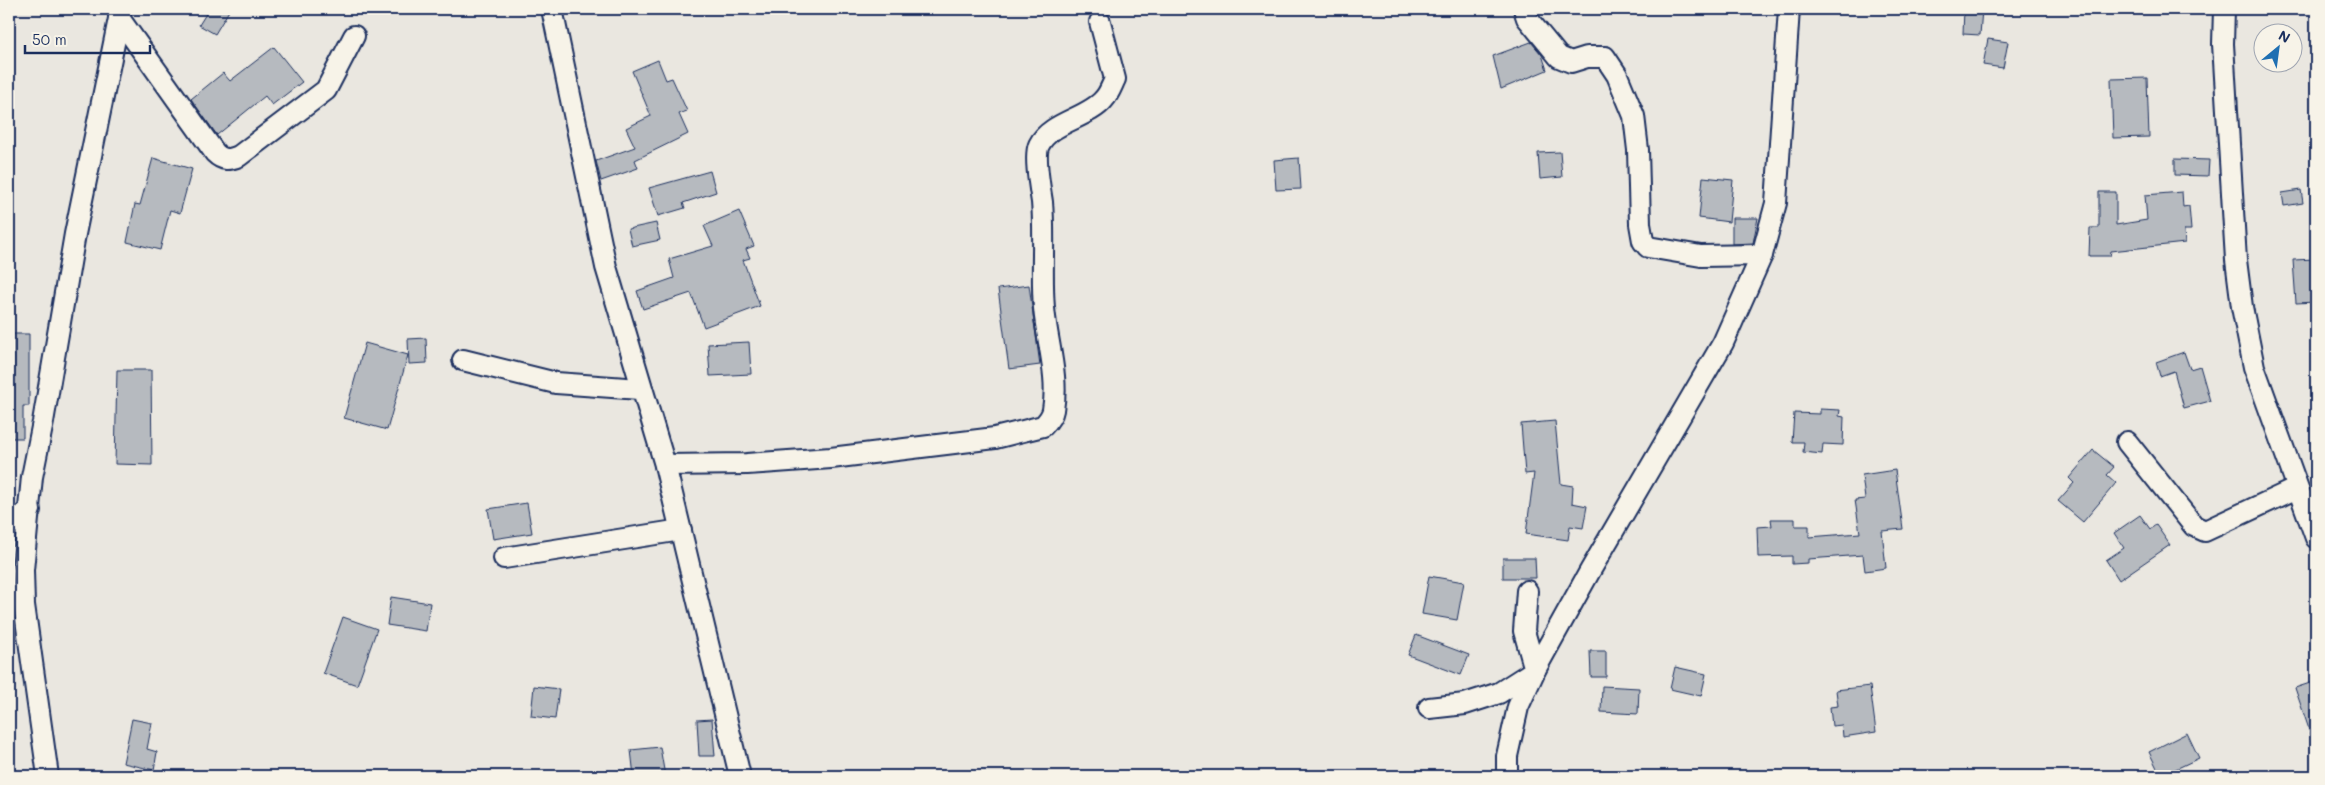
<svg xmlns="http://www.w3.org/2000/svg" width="2325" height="785" viewBox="0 0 2325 785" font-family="Mali,sans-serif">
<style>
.building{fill:#b6babf;stroke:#1b2f5e}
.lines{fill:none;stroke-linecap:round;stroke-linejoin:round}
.minor-casing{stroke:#1b2f5e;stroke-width:24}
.minor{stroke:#f7f3e8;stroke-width:20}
</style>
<rect width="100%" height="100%" fill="#eae7e0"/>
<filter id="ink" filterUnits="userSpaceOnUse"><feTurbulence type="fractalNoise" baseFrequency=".02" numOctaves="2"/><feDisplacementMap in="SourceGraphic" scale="10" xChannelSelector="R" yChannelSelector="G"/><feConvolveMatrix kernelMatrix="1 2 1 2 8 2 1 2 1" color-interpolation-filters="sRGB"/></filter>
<g filter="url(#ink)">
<g class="building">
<path d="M 209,9 L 230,9 L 215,34 L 199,25 Z"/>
<path d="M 1964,9 L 1982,9 L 1980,35 L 1963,34 Z"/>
<path d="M 1988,39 L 2008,42 L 2003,68 L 1983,65 Z"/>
<path d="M 1531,42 L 1542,55 L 1547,70 L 1501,89 L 1493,56 Z"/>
<path d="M 274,47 L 302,82 L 272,105 L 265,96 L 217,135 L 191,99 L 223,73 L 230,81 Z"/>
<path d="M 658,60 L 666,80 L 672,78 L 687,111 L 679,114 L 688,134 L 635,160 L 638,168 L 601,181 L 596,161 L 635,147 L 626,128 L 651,116 L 632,71 Z"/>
<path d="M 2147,78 L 2149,137 L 2113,138 L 2111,79 Z"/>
<path d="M 1560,152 L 1562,177 L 1540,179 L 1538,153 Z"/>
<path d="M 153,158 L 192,169 L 180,213 L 170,210 L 160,250 L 127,242 L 135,204 L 140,205 Z"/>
<path d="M 1299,158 L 1301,189 L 1276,190 L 1274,160 Z"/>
<path d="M 2175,159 L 2209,160 L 2208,176 L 2175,175 Z"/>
<path d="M 710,171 L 716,192 L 683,203 L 685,208 L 658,216 L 649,188 Z"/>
<path d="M 1703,177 L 1733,180 L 1729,222 L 1699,218 Z"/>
<path d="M 2301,190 L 2303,203 L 2284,206 L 2282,193 Z"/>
<path d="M 2099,192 L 2116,192 L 2116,225 L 2147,220 L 2145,195 L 2182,192 L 2183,207 L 2189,206 L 2191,230 L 2184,230 L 2185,243 L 2111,251 L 2110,256 L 2089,256 L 2090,228 L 2099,228 Z"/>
<path d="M 739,211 L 754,246 L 746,249 L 750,258 L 743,260 L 760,306 L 704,327 L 691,293 L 643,309 L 637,291 L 674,278 L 669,259 L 713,246 L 704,226 Z"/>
<path d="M 1732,218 L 1758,218 L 1753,243 L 1732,244 Z"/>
<path d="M 656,223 L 660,240 L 632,246 L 628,229 Z"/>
<path d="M 2316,259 L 2316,302 L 2296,303 L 2293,260 Z"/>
<path d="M 1029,285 L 1040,365 L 1009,369 L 998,289 Z"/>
<path d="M 9,334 L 29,334 L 29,406 L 23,406 L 23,438 L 9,438 Z"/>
<path d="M 426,338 L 427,363 L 409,364 L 408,339 Z"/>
<path d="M 749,342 L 751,374 L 710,376 L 708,344 Z"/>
<path d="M 365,343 L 408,355 L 387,430 L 344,418 Z"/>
<path d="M 2184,352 L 2190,369 L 2200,366 L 2210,401 L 2184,408 L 2174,371 L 2160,376 L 2156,362 Z"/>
<path d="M 117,370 L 151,370 L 152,465 L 115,464 Z"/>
<path d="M 1820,409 L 1840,410 L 1839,416 L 1844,417 L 1843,445 L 1823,444 L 1822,454 L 1803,452 L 1804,442 L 1792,442 L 1794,413 L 1820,414 Z"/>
<path d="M 1555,421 L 1561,484 L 1573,486 L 1572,503 L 1587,506 L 1583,528 L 1570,526 L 1568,540 L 1526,534 L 1534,473 L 1525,474 L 1521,424 Z"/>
<path d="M 2093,450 L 2114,467 L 2107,475 L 2116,483 L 2083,522 L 2058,501 L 2074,483 L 2069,478 Z"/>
<path d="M 1895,470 L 1903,529 L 1882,531 L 1886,568 L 1865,571 L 1863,555 L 1808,559 L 1808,563 L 1792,564 L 1792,556 L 1758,557 L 1757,527 L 1772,526 L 1771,519 L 1795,519 L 1795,526 L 1809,526 L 1809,537 L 1860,533 L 1855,500 L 1865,499 L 1862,475 Z"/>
<path d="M 527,503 L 532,533 L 493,539 L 488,509 Z"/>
<path d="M 2140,515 L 2150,529 L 2156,525 L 2170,545 L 2119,580 L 2106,560 L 2124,548 L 2114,533 Z"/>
<path d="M 1503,558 L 1535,558 L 1536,578 L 1503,578 Z"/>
<path d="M 1429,576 L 1464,582 L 1457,620 L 1422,614 Z"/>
<path d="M 391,597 L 430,603 L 426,631 L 387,625 Z"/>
<path d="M 343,617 L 377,629 L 357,685 L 323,673 Z"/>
<path d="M 1416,635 L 1469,655 L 1461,675 L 1408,655 Z"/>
<path d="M 1590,651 L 1606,651 L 1606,677 L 1591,677 Z"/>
<path d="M 1675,667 L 1706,674 L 1701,696 L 1670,689 Z"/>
<path d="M 2316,681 L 2316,744 L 2314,744 L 2295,688 Z"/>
<path d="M 534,686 L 559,689 L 555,719 L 531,716 Z"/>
<path d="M 1602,686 L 1639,688 L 1638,714 L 1601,712 Z"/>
<path d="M 1870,686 L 1876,732 L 1843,737 L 1842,725 L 1832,726 L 1830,707 L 1838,706 L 1836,690 Z"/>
<path d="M 132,719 L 152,723 L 147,749 L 157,752 L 154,770 L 123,763 Z"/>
<path d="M 712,719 L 715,756 L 699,756 L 697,720 Z"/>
<path d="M 2187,733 L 2199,758 L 2161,776 L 2149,752 Z"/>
<path d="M 660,747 L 665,776 L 634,776 L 631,750 Z"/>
</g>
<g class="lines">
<defs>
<g id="minor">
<path d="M 552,9 L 606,267 L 665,465 L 740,776"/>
<path d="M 1524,9 L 1527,18 L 1559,57 L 1571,62 L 1587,57 L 1605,57 L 1617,75 L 1634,116 L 1638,150 L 1640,224 L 1643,241 L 1648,247 L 1701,256 L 1762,255"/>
<path d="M 2224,9 L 2223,44 L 2236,260 L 2242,307 L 2254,367 L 2316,538"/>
<path d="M 119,18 L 215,153 C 223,161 229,160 239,156 L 326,90 L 354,36"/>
<path d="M 463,360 L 556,383 L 640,389"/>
<path d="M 2127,442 L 2194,526 L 2205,531 L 2297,488"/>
<path d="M 665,465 L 747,464 L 831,458 L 995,438 L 1043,426 C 1047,422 1052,416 1053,410 C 1059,376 1047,343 1044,308 C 1041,273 1045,237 1042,202 C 1040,189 1034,155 1039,145 C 1050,122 1089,118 1104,99 C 1109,94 1112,85 1115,79 L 1100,22"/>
<path d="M 9,525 L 30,510"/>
<path d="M 504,558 L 681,530"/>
<path d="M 1429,708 L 1465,704 L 1499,693 L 1535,670 L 1524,631 L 1527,591"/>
<path d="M 48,776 L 24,605 L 23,570 L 32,477 L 43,422 L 75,234 L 121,9"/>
<path d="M 1507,776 L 1507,756 L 1518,707 L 1535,670 L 1590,571 L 1723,343 L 1762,255 L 1776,203 L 1789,9"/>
</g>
</defs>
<use href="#minor" class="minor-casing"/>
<use href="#minor" class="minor"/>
</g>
</g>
<rect width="2325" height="785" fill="none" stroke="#f7f3e8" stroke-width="30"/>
<rect x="15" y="15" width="2295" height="755" fill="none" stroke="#1b2f5e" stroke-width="2" filter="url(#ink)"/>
<g transform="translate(2278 48) rotate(29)"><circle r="24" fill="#f7f3e8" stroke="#9fa5b1"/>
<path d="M0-4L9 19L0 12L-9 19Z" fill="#1f6fb2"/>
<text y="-8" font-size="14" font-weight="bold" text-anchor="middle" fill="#1b2f5e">N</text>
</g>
<path d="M25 45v8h125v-8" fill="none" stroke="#1b2f5e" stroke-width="2.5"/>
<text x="32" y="45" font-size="15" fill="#1b2f5e" stroke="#f7f3e8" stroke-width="4" paint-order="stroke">50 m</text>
</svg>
